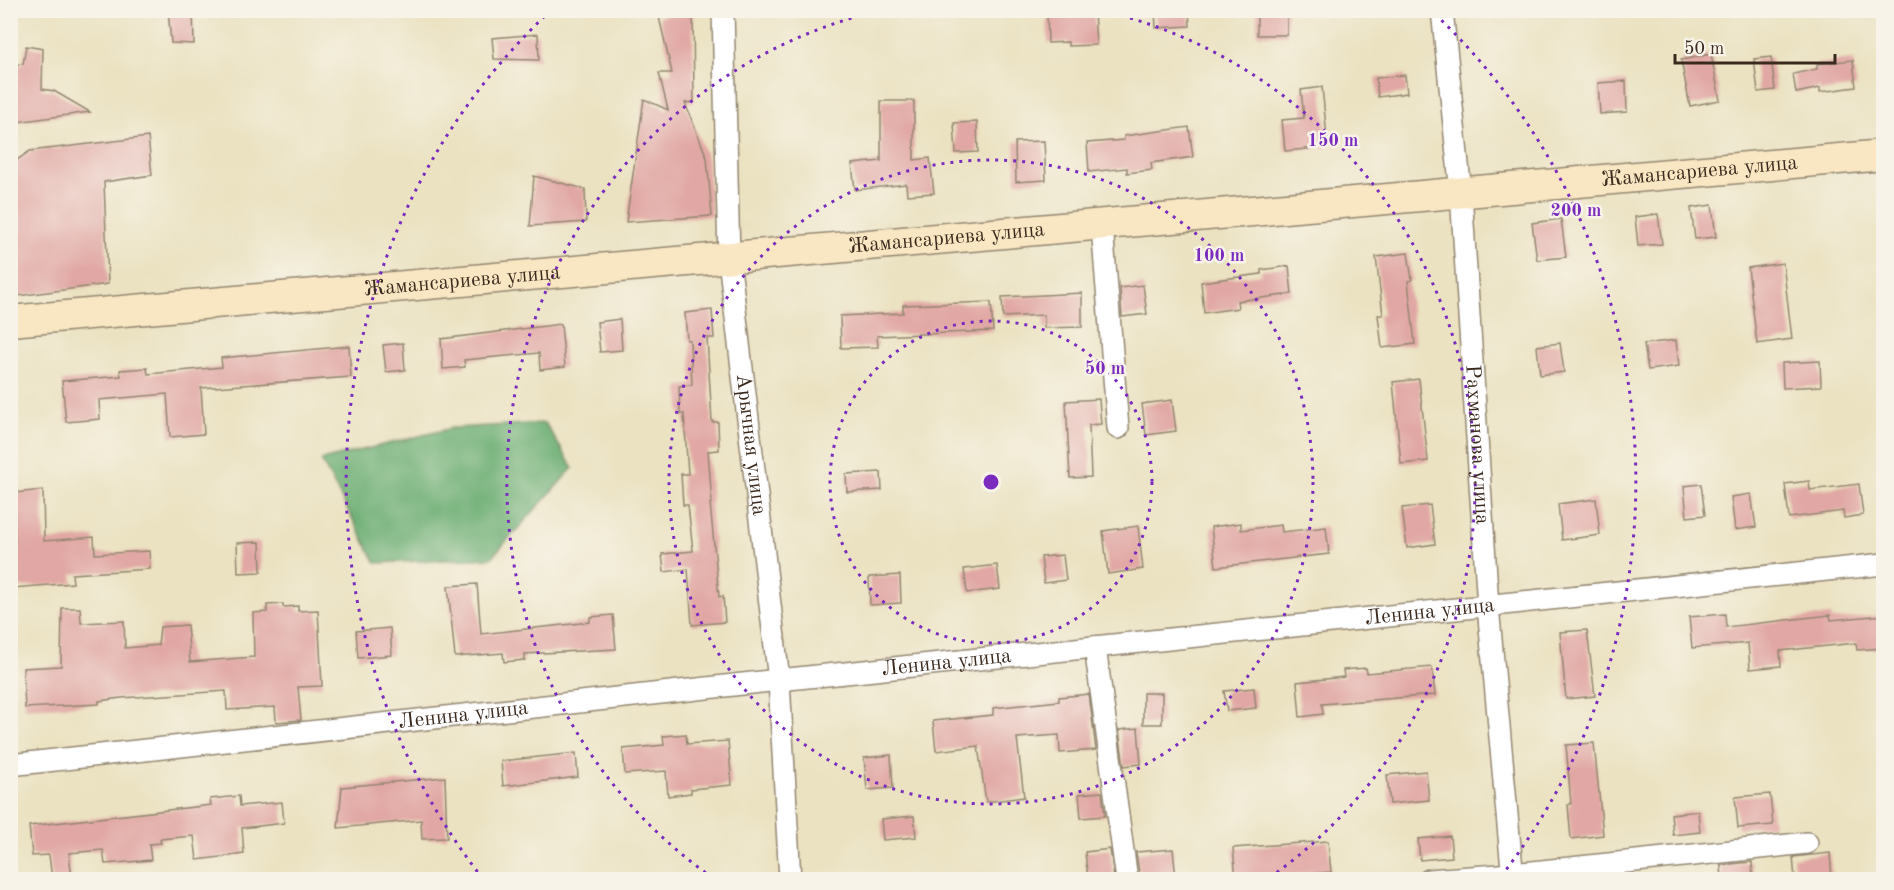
<svg xmlns="http://www.w3.org/2000/svg" width="1894" height="890" viewBox="0 0 1894 890" font-family="'Old Standard TT',serif">
<style>
.forest{fill:#68ac70;stroke:#526b47;stroke-width:1.5}
.building{fill:#e1a7a4}
.lines{fill:none;stroke-linecap:round;stroke-linejoin:round}
.street-casing{stroke:#938670;stroke-width:24}
.secondary-casing{stroke:#938670;stroke-width:33}
.street{stroke:#fff;stroke-width:21}
.secondary{stroke:#f9e7c3;stroke-width:30}
.ring{fill:none;stroke:#7b2cbf;stroke-width:3;stroke-dasharray:3 6}
.labels{text-anchor:middle;dominant-baseline:central;stroke-width:5;stroke-linejoin:round;paint-order:stroke}
.street-label{font-size:21px;fill:#3b2a1e;stroke:#f7f3e8}
.centre{fill:#7b2cbf;stroke:#f7f3e8;stroke-width:3}
.ring-label{font-size:18px;text-anchor:middle;font-weight:bold;fill:#7b2cbf;stroke:#f7f3e8;stroke-width:5;stroke-linejoin:round;paint-order:stroke}
</style>
<rect width="100%" height="100%" fill="#f7f3e8"/>
<filter id="ink" filterUnits="userSpaceOnUse"><feTurbulence type="fractalNoise" baseFrequency=".0167" numOctaves="2"/><feDisplacementMap in="SourceGraphic" scale="12" xChannelSelector="R" yChannelSelector="G"/><feConvolveMatrix kernelMatrix="1 2 1 2 8 2 1 2 1" color-interpolation-filters="sRGB"/></filter>
<filter id="wash" filterUnits="userSpaceOnUse"><feTurbulence type="fractalNoise" baseFrequency=".008" numOctaves="4" result="noise"/><feDisplacementMap in="SourceGraphic" scale="24" xChannelSelector="R" yChannelSelector="G"/><feGaussianBlur stdDeviation="1.35" result="paint"/><feColorMatrix in="noise" values="0 0 0 0 0 0 0 0 0 0 0 0 0 0 0 0 0 1.4 0 .05"/><feComposite in="paint" operator="in"/></filter>
<g filter="url(#wash)">
<rect width="100%" height="100%" fill="#ebe2c1"/>
<path class="forest" d="M 545,423 L 573,468 L 491,558 L 376,563 L 321,460 L 452,428 Z"/>
<g id="blocks">
<g class="building">
<path d="M 168,10 L 193,10 L 194,44 L 171,43 Z"/>
<path d="M 680,10 L 693,10 L 694,102 L 685,103 L 707,158 L 712,216 L 626,222 L 644,99 L 668,110 L 659,73 L 672,73 L 659,17 Z"/>
<path d="M 1094,10 L 1096,45 L 1068,46 L 1068,42 L 1048,43 L 1047,12 Z"/>
<path d="M 1155,10 L 1189,10 L 1190,26 L 1156,28 Z"/>
<rect x="1257" y="10" width="30" height="25"/>
<path d="M 538,34 L 539,60 L 494,59 L 492,38 Z"/>
<path d="M 26,46 L 43,49 L 42,89 L 54,91 L 90,112 L 10,123 L 10,65 L 23,64 Z"/>
<path d="M 1711,54 L 1720,100 L 1690,106 L 1681,60 Z"/>
<path d="M 1771,57 L 1775,90 L 1758,92 L 1754,59 Z"/>
<path d="M 1853,60 L 1856,87 L 1820,92 L 1820,88 L 1796,93 L 1793,74 L 1817,69 L 1817,64 Z"/>
<path d="M 1405,75 L 1407,93 L 1378,97 L 1376,78 Z"/>
<path d="M 1626,81 L 1627,112 L 1600,114 L 1598,83 Z"/>
<path d="M 1322,87 L 1328,147 L 1285,151 L 1282,120 L 1304,118 L 1301,90 Z"/>
<path d="M 881,101 L 914,101 L 914,160 L 930,158 L 934,193 L 907,195 L 906,184 L 855,190 L 852,164 L 881,161 Z"/>
<path d="M 977,122 L 978,152 L 956,153 L 954,123 Z"/>
<path d="M 1189,127 L 1193,157 L 1151,163 L 1152,170 L 1127,173 L 1127,168 L 1089,172 L 1087,143 L 1124,140 L 1124,136 Z"/>
<path d="M 148,137 L 152,175 L 104,182 L 108,284 L 10,297 L 10,165 L 30,151 Z"/>
<path d="M 1044,141 L 1046,180 L 1016,182 L 1015,142 Z"/>
<path d="M 534,176 L 585,189 L 586,222 L 530,226 Z"/>
<path d="M 1712,205 L 1716,237 L 1695,239 L 1691,208 Z"/>
<path d="M 1658,214 L 1662,244 L 1638,246 L 1635,217 Z"/>
<path d="M 1561,219 L 1566,257 L 1537,260 L 1532,223 Z"/>
<path d="M 1408,253 L 1412,280 L 1408,281 L 1415,344 L 1382,348 L 1378,315 L 1383,315 L 1376,257 Z"/>
<path d="M 1783,263 L 1792,339 L 1757,344 L 1748,268 Z"/>
<path d="M 1289,266 L 1292,294 L 1237,301 L 1238,308 L 1204,313 L 1201,282 L 1261,274 L 1261,270 Z"/>
<path d="M 1143,285 L 1147,314 L 1122,317 L 1120,288 Z"/>
<path d="M 1082,293 L 1082,327 L 1044,328 L 1044,315 L 1003,317 L 1002,297 Z"/>
<path d="M 991,302 L 993,331 L 877,336 L 878,347 L 841,348 L 840,316 L 903,313 L 903,305 Z"/>
<path d="M 712,310 L 714,338 L 707,338 L 712,422 L 718,422 L 719,450 L 708,451 L 712,503 L 710,503 L 719,597 L 723,596 L 725,622 L 692,625 L 688,569 L 664,572 L 662,554 L 693,551 L 688,505 L 683,505 L 681,474 L 688,474 L 684,414 L 680,414 L 679,386 L 692,385 L 690,340 L 687,340 L 685,313 Z"/>
<path d="M 620,319 L 622,350 L 600,352 L 597,322 Z"/>
<path d="M 561,324 L 565,367 L 540,370 L 539,353 L 464,360 L 465,367 L 443,369 L 441,339 Z"/>
<path d="M 1676,340 L 1679,366 L 1648,370 L 1644,344 Z"/>
<path d="M 403,343 L 405,370 L 386,372 L 383,345 Z"/>
<path d="M 1560,343 L 1564,372 L 1540,375 L 1537,346 Z"/>
<path d="M 349,346 L 351,377 L 201,388 L 204,434 L 170,437 L 167,394 L 99,400 L 100,419 L 66,422 L 62,381 L 121,376 L 120,370 L 147,368 L 148,374 L 222,367 L 221,358 Z"/>
<path d="M 1820,361 L 1821,386 L 1783,388 L 1782,363 Z"/>
<path d="M 1419,379 L 1428,461 L 1401,464 L 1393,382 Z"/>
<path d="M 1099,399 L 1101,424 L 1089,425 L 1091,477 L 1070,478 L 1066,401 Z"/>
<path d="M 1172,400 L 1176,431 L 1146,435 L 1142,404 Z"/>
<path d="M 881,472 L 882,490 L 847,492 L 846,474 Z"/>
<path d="M 1809,481 L 1810,490 L 1859,484 L 1863,515 L 1844,518 L 1843,511 L 1789,518 L 1785,484 Z"/>
<path d="M 1701,484 L 1705,515 L 1687,517 L 1684,486 Z"/>
<path d="M 43,490 L 44,541 L 94,537 L 95,554 L 149,551 L 150,569 L 72,574 L 73,583 L 13,588 L 10,543 L 15,543 L 14,493 Z"/>
<path d="M 1751,494 L 1756,527 L 1735,530 L 1731,497 Z"/>
<path d="M 1596,499 L 1600,535 L 1562,540 L 1558,504 Z"/>
<path d="M 1430,505 L 1435,544 L 1407,548 L 1402,508 Z"/>
<path d="M 1241,523 L 1241,530 L 1281,525 L 1282,532 L 1326,527 L 1329,554 L 1216,567 L 1211,527 Z"/>
<path d="M 1138,526 L 1143,569 L 1108,574 L 1103,531 Z"/>
<path d="M 260,542 L 261,572 L 238,573 L 237,543 Z"/>
<path d="M 1063,555 L 1066,580 L 1044,583 L 1041,557 Z"/>
<path d="M 997,565 L 1000,589 L 967,593 L 964,569 Z"/>
<path d="M 900,575 L 901,603 L 870,605 L 869,577 Z"/>
<path d="M 477,584 L 481,634 L 590,622 L 590,617 L 613,615 L 616,649 L 525,654 L 525,660 L 504,662 L 503,653 L 455,657 L 448,586 Z"/>
<path d="M 283,604 L 283,607 L 298,606 L 298,611 L 318,610 L 322,686 L 298,687 L 301,720 L 276,722 L 275,707 L 227,710 L 226,691 L 121,698 L 99,701 L 99,704 L 25,708 L 23,668 L 61,666 L 62,608 L 80,608 L 81,623 L 124,621 L 125,648 L 158,645 L 160,627 L 187,625 L 190,662 L 254,657 L 253,613 L 267,612 L 267,605 Z"/>
<path d="M 1725,614 L 1726,627 L 1830,615 L 1831,620 L 1884,615 L 1884,648 L 1857,650 L 1856,643 L 1780,651 L 1781,666 L 1750,669 L 1748,643 L 1692,648 L 1689,617 Z"/>
<path d="M 390,628 L 392,655 L 358,658 L 356,631 Z"/>
<path d="M 1587,630 L 1595,696 L 1566,699 L 1560,632 Z"/>
<path d="M 1432,667 L 1435,695 L 1322,704 L 1323,714 L 1300,717 L 1297,682 L 1344,677 L 1343,670 L 1366,668 L 1367,673 Z"/>
<path d="M 1254,688 L 1256,708 L 1227,711 L 1224,691 Z"/>
<rect x="1143" y="693" width="19" height="31"/>
<path d="M 1089,694 L 1096,750 L 1060,753 L 1059,735 L 1017,738 L 1024,797 L 986,802 L 978,746 L 936,751 L 933,721 L 993,715 L 993,708 L 1059,701 L 1059,697 Z"/>
<path d="M 1138,728 L 1141,764 L 1124,766 L 1119,730 Z"/>
<path d="M 686,734 L 687,744 L 728,741 L 732,785 L 691,789 L 691,793 L 668,796 L 666,771 L 625,774 L 623,749 L 664,745 L 663,736 Z"/>
<path d="M 1594,743 L 1603,835 L 1571,839 L 1568,805 L 1571,804 L 1566,745 Z"/>
<path d="M 576,753 L 578,777 L 503,786 L 501,761 Z"/>
<path d="M 891,755 L 893,788 L 867,790 L 864,758 Z"/>
<path d="M 1426,771 L 1429,800 L 1390,804 L 1387,775 Z"/>
<path d="M 445,777 L 447,838 L 422,839 L 421,820 L 338,828 L 342,787 Z"/>
<path d="M 1102,792 L 1105,816 L 1081,818 L 1079,794 Z"/>
<path d="M 1770,794 L 1773,825 L 1738,828 L 1735,797 Z"/>
<path d="M 239,796 L 240,806 L 282,802 L 284,823 L 242,828 L 244,854 L 197,860 L 194,836 L 160,839 L 161,843 L 149,844 L 151,860 L 105,864 L 103,850 L 69,853 L 72,879 L 52,879 L 49,855 L 32,856 L 29,826 L 211,805 L 210,799 Z"/>
<path d="M 1698,811 L 1700,832 L 1673,835 L 1671,814 Z"/>
<path d="M 914,816 L 916,837 L 883,840 L 881,819 Z"/>
<path d="M 1450,836 L 1452,857 L 1420,860 L 1418,839 Z"/>
<path d="M 1328,841 L 1331,872 L 1236,879 L 1233,848 Z"/>
<path d="M 1110,849 L 1114,878 L 1088,879 L 1085,852 Z"/>
<path d="M 1173,849 L 1176,879 L 1140,879 L 1136,852 Z"/>
<path d="M 1830,853 L 1832,879 L 1795,879 L 1793,857 Z"/>
<path d="M 1752,862 L 1753,879 L 1722,879 L 1721,865 Z"/>
</g>
</g>
</g>
<g filter="url(#ink)">
<use href="#blocks" fill-opacity="0" stroke="#938670" stroke-width="1.5"/>
<g class="lines">
<defs>
<g id="street">
<path id="s1" d="M 723,10 L 729,259 L 779,680 L 790,880"/>
<path id="s2" d="M 1442,10 L 1461,193 L 1488,606 L 1513,880"/>
<path d="M 1102,226 L 1118,428"/>
<path d="M 1095,647 L 1127,880"/>
<path id="s3" d="M 10,765 L 779,680 L 1884,564"/>
<path d="M 1429,880 L 1512,874 L 1807,843"/>
</g>
<g id="secondary">
<path id="s4" d="M 10,321 L 1884,155"/>
</g>
</defs>
<use href="#street" class="street-casing"/>
<use href="#secondary" class="secondary-casing"/>
<use href="#street" class="street"/>
<use href="#secondary" class="secondary"/>
</g>
</g>
<g class="ring">
<circle cx="991" cy="482" r="161"/>
<circle cx="991" cy="482" r="322"/>
<path d="M713 878A484 484 0 0 1 878 11M1104 11A484 484 0 0 1 1269 878"/>
<path d="M483 879A645 645 0 0 1 547 14M1435 14A645 645 0 0 1 1499 879"/>
</g>
<g class="labels">
<g class="street-label">
<text stroke="none"><textPath href="#s4" startOffset="1696">Жамансариева улица</textPath></text>
<text stroke="none"><textPath href="#s4" startOffset="940">Жамансариева улица</textPath></text>
<text stroke="none"><textPath href="#s4" startOffset="454">Жамансариева улица</textPath></text>
<text stroke="none"><textPath href="#s1" startOffset="436">Арычная улица</textPath></text>
<text stroke="none"><textPath href="#s2" startOffset="436">Рахманова улица</textPath></text>
<text stroke="none"><textPath href="#s3" startOffset="1428">Ленина улица</textPath></text>
<text stroke="none"><textPath href="#s3" startOffset="942">Ленина улица</textPath></text>
<text stroke="none"><textPath href="#s3" startOffset="456">Ленина улица</textPath></text>
</g>
</g>
<circle cx="991" cy="482" r="9" class="centre"/>
<g class="ring-label">
<text x="1333" y="146">150 m</text>
<text x="1576" y="216">200 m</text>
<text x="1219" y="261">100 m</text>
<text x="1105" y="374">50 m</text>
</g>
<rect width="1894" height="890" fill="none" stroke="#f7f3e8" stroke-width="36"/>
<path d="M1675 54v9h160v-9" fill="none" stroke="#3b2a1e" stroke-width="3"/>
<text x="1684" y="54" font-size="18" fill="#3b2a1e" stroke="#f7f3e8" stroke-width="4.5" paint-order="stroke">50 m</text>
</svg>
